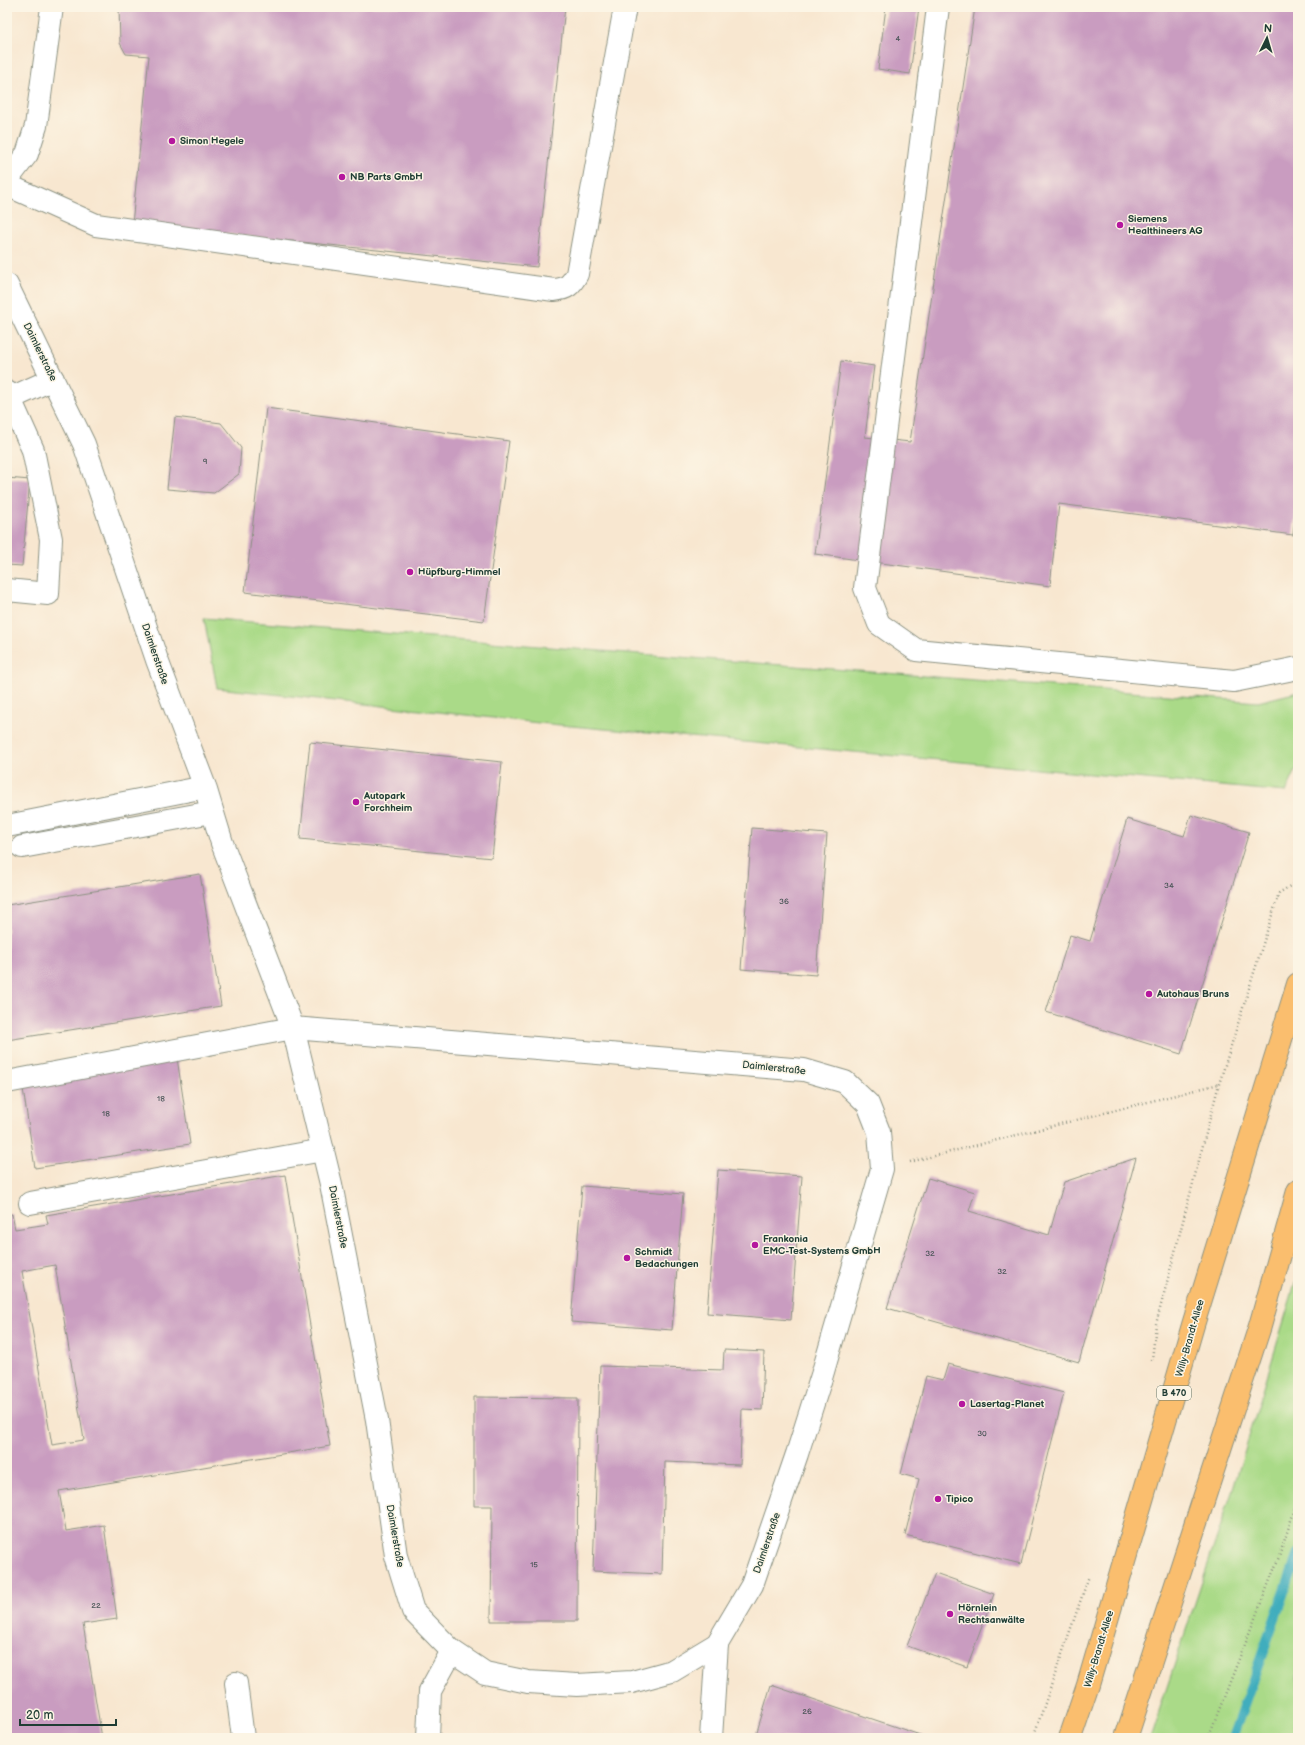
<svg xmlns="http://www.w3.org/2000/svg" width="1305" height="1745" viewBox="0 0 1305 1745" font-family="'Balsamiq Sans',sans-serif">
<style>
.green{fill:#aada88;stroke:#648c5e}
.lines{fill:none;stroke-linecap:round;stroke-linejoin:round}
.stream{stroke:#3fadbd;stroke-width:10}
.building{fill:#c99cc0;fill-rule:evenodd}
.minor-casing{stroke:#8c9282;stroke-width:24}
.major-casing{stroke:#8c9282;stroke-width:24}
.path{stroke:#8c9282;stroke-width:2.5;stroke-dasharray:1 3;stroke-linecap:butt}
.minor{stroke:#fff;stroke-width:22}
.major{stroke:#fabe6e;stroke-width:22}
.poi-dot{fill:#b5179e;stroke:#fcf5e5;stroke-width:1.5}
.labels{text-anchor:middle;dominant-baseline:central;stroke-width:3;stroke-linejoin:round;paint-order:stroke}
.number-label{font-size:8px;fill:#4a5557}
.shield{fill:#fcf5e5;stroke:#617469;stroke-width:1}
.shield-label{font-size:9px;font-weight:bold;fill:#1f3d34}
.poi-label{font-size:10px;font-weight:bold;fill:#1f3d34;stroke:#fcf5e5;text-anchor:start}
.street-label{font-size:10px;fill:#1f3d34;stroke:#fcf5e5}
</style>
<rect width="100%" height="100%" fill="#fcf5e5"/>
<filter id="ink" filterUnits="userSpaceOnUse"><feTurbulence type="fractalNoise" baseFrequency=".025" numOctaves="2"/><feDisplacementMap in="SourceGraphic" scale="8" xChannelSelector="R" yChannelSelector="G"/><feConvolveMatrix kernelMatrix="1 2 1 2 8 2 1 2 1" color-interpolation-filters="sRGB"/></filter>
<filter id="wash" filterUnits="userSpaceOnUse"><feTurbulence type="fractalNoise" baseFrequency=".012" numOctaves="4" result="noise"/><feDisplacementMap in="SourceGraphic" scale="16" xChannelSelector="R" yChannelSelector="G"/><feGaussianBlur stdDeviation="0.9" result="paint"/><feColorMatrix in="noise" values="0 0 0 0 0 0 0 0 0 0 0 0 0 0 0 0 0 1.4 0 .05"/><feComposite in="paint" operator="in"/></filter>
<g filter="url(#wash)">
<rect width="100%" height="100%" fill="#f8e7d0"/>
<g class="green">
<path d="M 204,618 L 550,647 L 1258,702 L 1298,692 L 1298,766 L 1286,792 L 539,723 L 217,688 Z"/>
<path d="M 1298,1274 L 1298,1738 L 1150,1738 L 1234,1486 Z"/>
</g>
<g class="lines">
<path class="stream" d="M 1232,1738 L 1298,1554"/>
</g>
<g id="blocks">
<g class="building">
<path d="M 119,7 L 565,7 L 537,267 L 132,224 L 149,56 L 126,54 L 120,43 Z"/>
<path d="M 886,7 L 919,7 L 910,74 L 878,69 Z"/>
<path d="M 975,7 L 1298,7 L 1298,492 L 1293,535 L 1059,504 L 1050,586 L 815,554 L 841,361 L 874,366 L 865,437 L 910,442 Z"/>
<path d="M 266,408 L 509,441 L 484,621 L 245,592 Z"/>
<path d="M 175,417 L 221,423 L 241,448 L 239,474 L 214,493 L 167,489 Z"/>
<path d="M 7,478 L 30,480 L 22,566 L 7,565 Z"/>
<path d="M 310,742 L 502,762 L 492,858 L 300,839 Z"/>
<path d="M 1191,815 L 1249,832 L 1181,1054 L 1046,1012 L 1070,935 L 1090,941 L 1127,819 L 1184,836 Z"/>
<path d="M 752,828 L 827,834 L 816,975 L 741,969 Z"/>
<path d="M 200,874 L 221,1006 L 7,1040 L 7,905 Z"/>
<path d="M 177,1058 L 190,1144 L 35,1168 L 22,1082 Z"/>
<path d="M 1136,1158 L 1079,1362 L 887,1308 L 928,1178 L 975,1192 L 969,1211 L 1049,1235 L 1064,1182 Z"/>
<path d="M 718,1170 L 802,1176 L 791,1320 L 707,1313 Z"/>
<path d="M 285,1175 L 330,1446 L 59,1491 L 66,1531 L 104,1525 L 117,1619 L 83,1624 L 102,1738 L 7,1738 L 7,1215 L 12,1214 L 15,1229 L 48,1224 L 46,1215 ZM 55,1265 L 84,1440 L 52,1445 L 22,1271 Z"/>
<path d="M 582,1186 L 683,1194 L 672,1330 L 571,1322 Z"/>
<path d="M 724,1350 L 764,1352 L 762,1410 L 742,1409 L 740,1465 L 665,1462 L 662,1574 L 593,1571 L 600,1366 L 723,1370 Z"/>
<path d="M 948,1364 L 1064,1393 L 1021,1564 L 905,1535 L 919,1479 L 901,1474 L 926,1376 L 943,1380 Z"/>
<path d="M 474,1397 L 578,1398 L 577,1621 L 491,1621 L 492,1506 L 474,1506 Z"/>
<path d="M 935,1573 L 994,1594 L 967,1667 L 907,1646 Z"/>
<path d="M 771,1685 L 929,1738 L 755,1738 Z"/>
</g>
</g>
</g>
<g filter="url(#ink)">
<use href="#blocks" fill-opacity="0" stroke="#8c9282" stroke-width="1"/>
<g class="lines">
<defs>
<g id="minor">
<path d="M 938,7 L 865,588 L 879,624 L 916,650 L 1234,681 L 1298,668"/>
<path d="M 7,180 L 27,154 L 36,126 L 52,7"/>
<path d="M 7,185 L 96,225 L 554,290 C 567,289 571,285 577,274 L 625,7"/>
<path d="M 7,285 L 84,444 L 157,660 L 205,787 L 222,843 L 293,1028 L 331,1184 L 377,1420 L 396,1556 L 413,1611 L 452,1651 L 485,1673 L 528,1682 L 577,1685 L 632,1682 L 672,1671 L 717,1644 L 752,1585 L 797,1454 L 822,1375 L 882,1169 L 879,1132 L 868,1104 L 845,1082 L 804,1070 L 293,1028 L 7,1082"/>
<path d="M 7,392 L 33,450 L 51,539 L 48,594 L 7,590"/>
<path d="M 11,398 L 53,379"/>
<path d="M 7,826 L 205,787"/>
<path d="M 22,847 L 212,812"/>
<path d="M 30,1203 L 323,1150"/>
<path d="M 236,1683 L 243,1738"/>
<path d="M 428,1738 L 430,1691 L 452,1651"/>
<path d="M 711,1738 L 717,1644"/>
</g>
<g id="major">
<path d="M 1070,1738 L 1088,1685 L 1193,1325 L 1298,984"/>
<path d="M 1126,1738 L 1260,1326 L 1298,1191"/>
</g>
</defs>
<use href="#minor" class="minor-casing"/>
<use href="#major" class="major-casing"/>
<g class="path">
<path d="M 910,1162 L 1219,1084"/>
<path d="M 1152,1360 L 1156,1324 L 1219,1084 L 1279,893 L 1298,881"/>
<path d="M 1033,1738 L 1089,1576"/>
<path d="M 1208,1738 L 1279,1557 L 1298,1499"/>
</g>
<use href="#minor" class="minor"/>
<use href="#major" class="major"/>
</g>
</g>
<g class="poi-dot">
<circle cx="172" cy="141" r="4"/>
<circle cx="342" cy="177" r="4"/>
<circle cx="1120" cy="225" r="4"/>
<circle cx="410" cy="572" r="4"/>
<circle cx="356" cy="802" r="4"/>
<circle cx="1149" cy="994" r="4"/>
<circle cx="755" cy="1245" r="4"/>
<circle cx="627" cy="1258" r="4"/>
<circle cx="962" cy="1404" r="4"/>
<circle cx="938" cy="1499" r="4"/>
<circle cx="950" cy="1614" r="4"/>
</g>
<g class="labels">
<g class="number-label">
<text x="898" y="38">4</text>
<text x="205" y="461">9</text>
<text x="1169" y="885">34</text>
<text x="784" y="901">36</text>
<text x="161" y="1098">18</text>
<text x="106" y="1113">18</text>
<text x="930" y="1253">32</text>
<text x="1002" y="1271">32</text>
<text x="982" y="1433">30</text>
<text x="534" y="1564">15</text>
<text x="96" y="1605">22</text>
<text x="807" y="1711">26</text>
</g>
<rect class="shield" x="1157" y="1386" width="34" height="14" rx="3"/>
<g class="shield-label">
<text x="1174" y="1393">B 470</text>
</g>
<g class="poi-label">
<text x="180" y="141">Simon Hegele</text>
<text x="350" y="177">NB Parts GmbH</text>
<text x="1128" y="219">Siemens<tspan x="1128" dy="12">Healthineers AG</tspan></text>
<text x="418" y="572">Hüpfburg-Himmel</text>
<text x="364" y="796">Autopark<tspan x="364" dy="12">Forchheim</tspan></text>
<text x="1157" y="994">Autohaus Bruns</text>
<text x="763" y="1239">Frankonia<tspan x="763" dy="12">EMC-Test-Systems GmbH</tspan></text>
<text x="635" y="1252">Schmidt<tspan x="635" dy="12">Bedachungen</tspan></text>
<text x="970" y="1404">Lasertag-Planet</text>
<text x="946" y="1499">Tipico</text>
<text x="958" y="1608">Hörnlein<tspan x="958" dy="12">Rechtsanwälte</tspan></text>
</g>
<g class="street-label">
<text transform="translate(40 352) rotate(64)">Daimlerstraße</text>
<text transform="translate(155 654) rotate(71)">Daimlerstraße</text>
<text transform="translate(774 1068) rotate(6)">Daimlerstraße</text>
<text transform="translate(338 1217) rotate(79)">Daimlerstraße</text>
<text transform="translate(1190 1338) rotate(-74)">Willy-Brandt-Allee</text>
<text transform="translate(395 1536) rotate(80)">Daimlerstraße</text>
<text transform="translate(767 1543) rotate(-71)">Daimlerstraße</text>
<text transform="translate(1099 1649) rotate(-73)">Willy-Brandt-Allee</text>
</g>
</g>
<rect width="1305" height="1745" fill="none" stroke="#fcf5e5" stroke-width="24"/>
<g transform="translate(1267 38) rotate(5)" stroke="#fcf5e5" stroke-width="3" paint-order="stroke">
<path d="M0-3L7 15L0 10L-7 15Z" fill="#1f3d34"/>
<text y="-6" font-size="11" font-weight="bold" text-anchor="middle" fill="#1f3d34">N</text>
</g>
<path d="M20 1719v6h96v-6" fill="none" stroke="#1f3d34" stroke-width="2"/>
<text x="26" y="1719" font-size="12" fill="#1f3d34" stroke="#fcf5e5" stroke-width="3" paint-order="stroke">20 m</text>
</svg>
